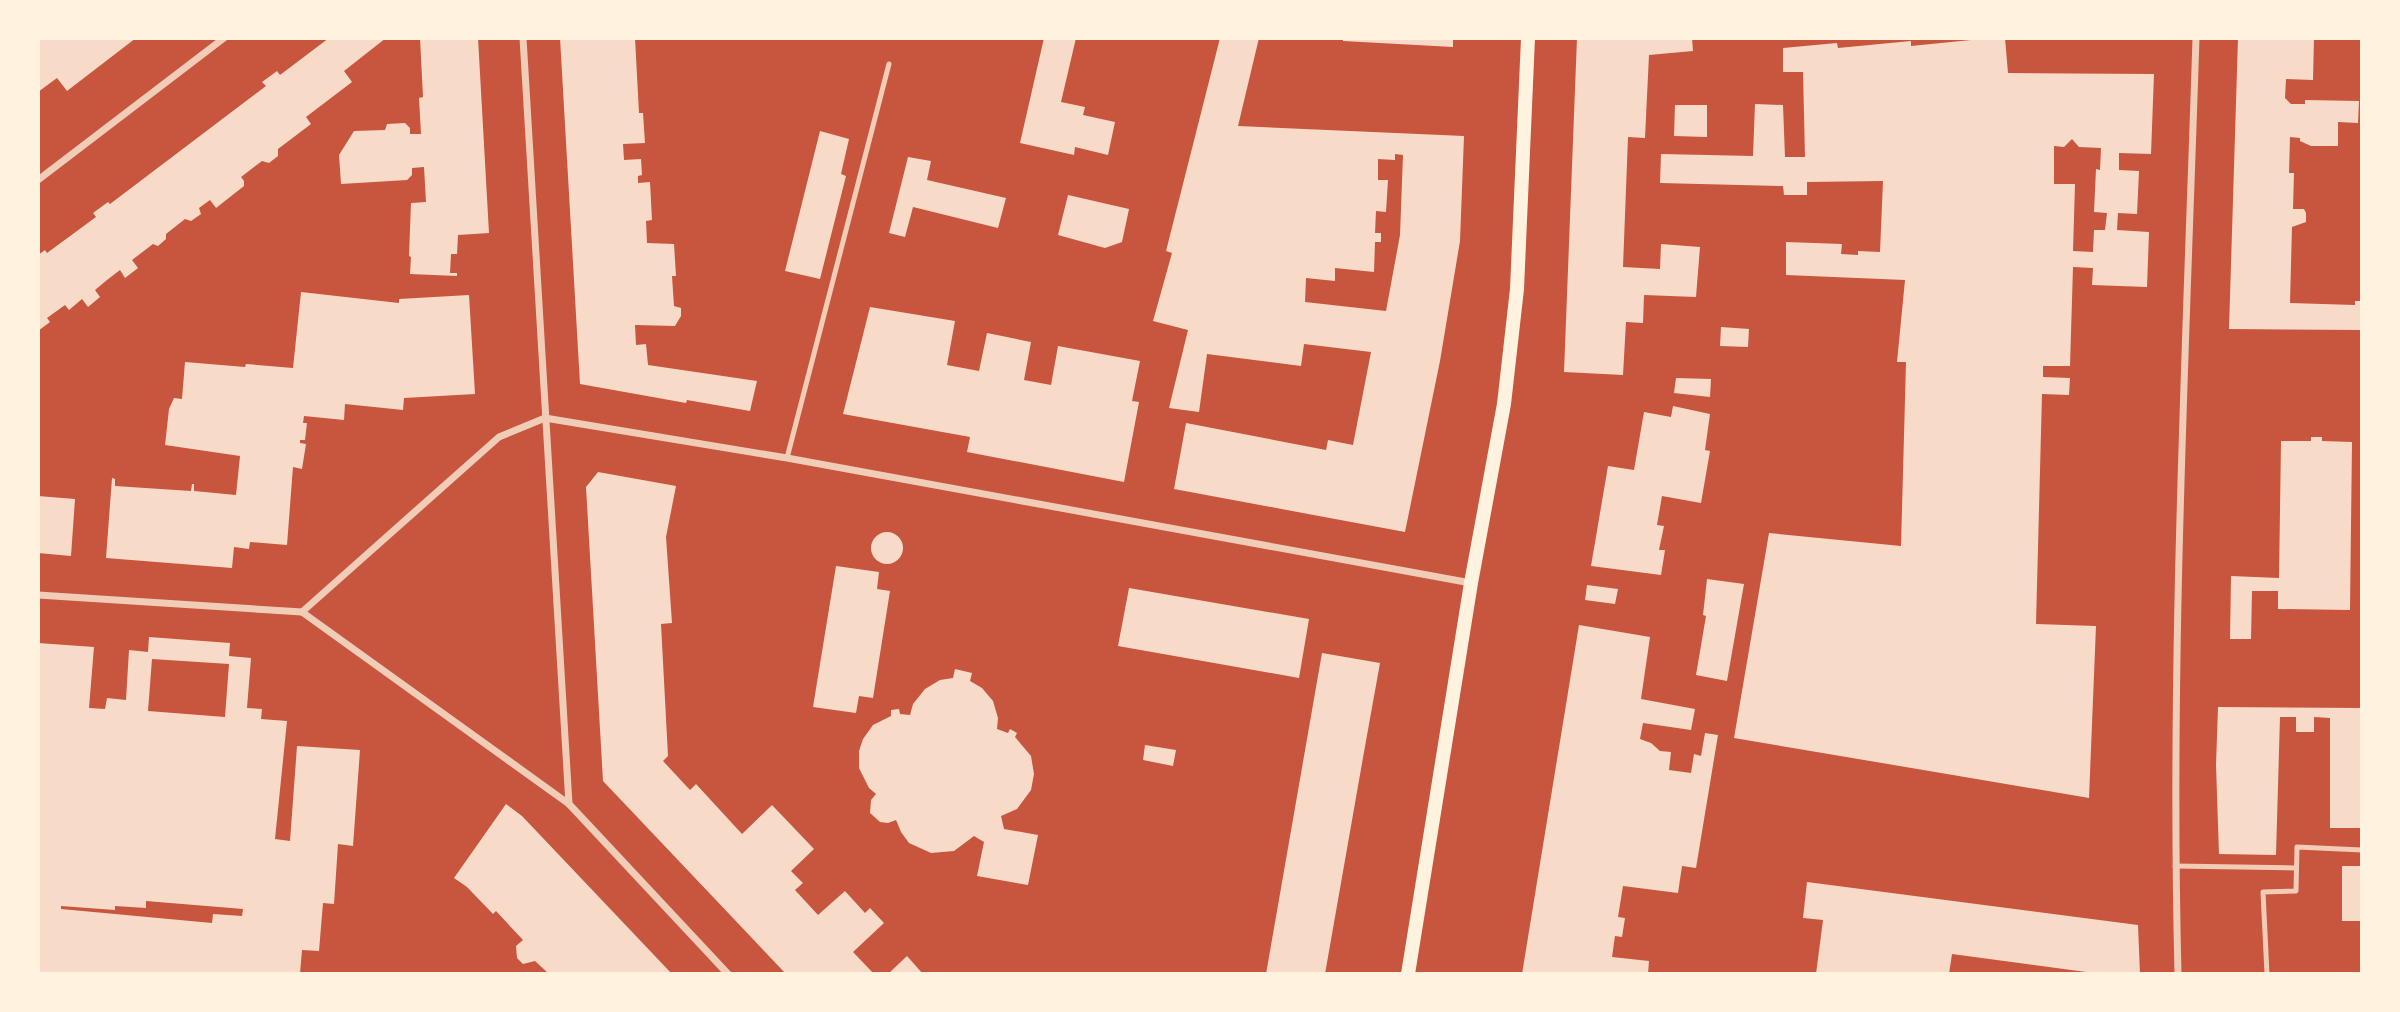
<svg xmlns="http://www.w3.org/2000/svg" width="2400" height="1012" viewBox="0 0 2400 1012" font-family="'Nunito Sans',sans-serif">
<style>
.building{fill:#f7dbc8;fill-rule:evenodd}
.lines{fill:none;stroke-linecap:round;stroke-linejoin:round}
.service{stroke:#f1ccb7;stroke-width:5}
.minor{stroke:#f1ccb7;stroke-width:7}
.secondary{stroke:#fff3e0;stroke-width:14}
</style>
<rect width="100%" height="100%" fill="#c8553d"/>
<g class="building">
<path d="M 38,38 L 136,38 L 67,91 L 57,78 L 38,92 Z"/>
<path d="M 329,38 L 386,38 L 344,71 L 352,82 L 306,117 L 311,124 L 278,149 L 278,156 L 269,163 L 262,161 L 241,177 L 244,181 L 244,186 L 216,208 L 210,200 L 199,208 L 201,214 L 191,221 L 185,219 L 166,234 L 166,239 L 158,246 L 153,244 L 132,260 L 138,268 L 125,278 L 120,270 L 107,280 L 95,290 L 100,297 L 88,307 L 82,299 L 69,310 L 65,305 L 47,318 L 50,322 L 38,331 L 38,255 L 45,250 L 47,253 L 96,217 L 93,213 L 108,202 L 110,204 L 266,86 L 262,82 L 277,71 L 280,75 Z"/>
<path d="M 420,38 L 478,38 L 489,233 L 458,235 L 457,254 L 451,254 L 450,273 L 457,273 L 457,276 L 410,274 L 411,257 L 409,256 L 411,203 L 426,202 L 424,167 L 412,168 L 412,175 L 407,180 L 341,184 L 339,155 L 354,131 L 385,130 L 387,124 L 405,123 L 410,128 L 410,134 L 421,134 L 419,98 L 423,97 Z"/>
<path d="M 560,38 L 635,38 L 639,113 L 643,113 L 645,143 L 623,144 L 624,160 L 641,159 L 642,175 L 638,176 L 638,183 L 650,182 L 652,220 L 646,221 L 647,243 L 674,244 L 676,276 L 672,276 L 674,306 L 681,308 L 681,316 L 675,326 L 635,325 L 636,345 L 646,344 L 648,365 L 757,381 L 750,411 L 687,400 L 686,403 L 580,384 Z"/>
<path d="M 1044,38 L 1076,38 L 1061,102 L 1085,107 L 1083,115 L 1115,122 L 1108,155 L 1075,147 L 1074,155 L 1020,143 Z"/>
<path d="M 1220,38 L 1259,38 L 1238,126 L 1464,136 L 1460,241 L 1440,361 L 1405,532 L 1174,489 L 1186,423 L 1326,450 L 1328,440 L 1353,445 L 1371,352 L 1304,344 L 1301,366 L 1207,354 L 1199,412 L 1169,408 L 1188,330 L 1153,321 L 1172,253 L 1166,251 ZM 1395,154 L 1403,155 L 1400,235 L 1386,311 L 1305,302 L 1306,278 L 1335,281 L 1335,268 L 1374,272 L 1375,242 L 1381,242 L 1381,233 L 1375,233 L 1376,211 L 1386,212 L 1388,180 L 1378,180 L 1378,159 L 1395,160 Z"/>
<path d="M 1343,38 L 1453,38 L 1453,47 L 1343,41 Z"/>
<path d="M 1577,38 L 1692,38 L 1693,51 L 1649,55 L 1645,138 L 1628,137 L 1623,267 L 1660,269 L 1661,244 L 1700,247 L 1696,297 L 1644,295 L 1643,323 L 1626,322 L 1623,375 L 1564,372 Z"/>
<path d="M 1991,38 L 2005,38 L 2008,73 L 2154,74 L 2151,154 L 2119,153 L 2119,170 L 2139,171 L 2137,214 L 2118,213 L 2117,230 L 2149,232 L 2147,287 L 2092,285 L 2093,268 L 2073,267 L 2070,366 L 2043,366 L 2043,377 L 2070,378 L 2069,395 L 2042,394 L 2036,624 L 2096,626 L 2089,798 L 1734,738 L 1769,533 L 1901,546 L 1906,362 L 1897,362 L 1905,280 L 1786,275 L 1786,242 L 1842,244 L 1841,254 L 1858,255 L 1858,251 L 1880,252 L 1883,181 L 1807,182 L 1807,195 L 1784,195 L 1783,186 L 1660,183 L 1661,154 L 1753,156 L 1755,104 L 1783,105 L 1785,157 L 1805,157 L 1803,72 L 1783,72 L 1783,48 L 1837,43 L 1838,48 L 1911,41 L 1911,46 ZM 2072,139 L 2079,147 L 2101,148 L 2100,170 L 2096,169 L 2094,212 L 2107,213 L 2105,230 L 2094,230 L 2093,252 L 2073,251 L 2075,184 L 2054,184 L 2054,146 L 2064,147 Z"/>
<path d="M 2238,38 L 2314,38 L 2313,80 L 2286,79 L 2285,98 L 2291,104 L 2305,104 L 2305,100 L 2359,101 L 2358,123 L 2338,122 L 2338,146 L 2311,146 L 2300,141 L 2300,138 L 2290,137 L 2289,173 L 2294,173 L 2293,209 L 2304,209 L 2306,213 L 2306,222 L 2292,227 L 2290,303 L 2355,305 L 2355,301 L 2362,301 L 2362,330 L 2229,329 Z"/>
<path d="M 1675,105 L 1707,105 L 1707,137 L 1674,136 Z"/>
<path d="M 820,131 L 849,139 L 841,174 L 846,176 L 820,279 L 785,271 Z"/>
<path d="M 908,157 L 931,161 L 927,180 L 1006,198 L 998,228 L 913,207 L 905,237 L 889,233 Z"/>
<path d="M 1068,195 L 1129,209 L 1122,242 L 1105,248 L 1058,235 Z"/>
<path d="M 301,292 L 399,303 L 399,299 L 469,295 L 475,394 L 404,398 L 403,410 L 345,404 L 344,420 L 304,416 L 303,423 L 307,423 L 305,440 L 300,440 L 300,443 L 306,444 L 302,469 L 293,467 L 287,545 L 250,542 L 249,549 L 234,547 L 232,568 L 106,558 L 112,478 L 115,479 L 115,486 L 191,491 L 192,484 L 194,484 L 194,491 L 236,495 L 240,456 L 165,445 L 169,409 L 174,398 L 182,399 L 185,362 L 245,367 L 246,364 L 293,368 Z"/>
<path d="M 870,307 L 955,321 L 947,365 L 979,371 L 987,333 L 1031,342 L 1024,380 L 1051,385 L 1058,346 L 1140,361 L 1132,401 L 1139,402 L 1124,482 L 967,452 L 970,437 L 843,414 Z"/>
<path d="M 1721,327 L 1749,329 L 1748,347 L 1720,346 Z"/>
<path d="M 1676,378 L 1711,379 L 1710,397 L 1674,393 Z"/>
<path d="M 1673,406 L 1710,414 L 1705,450 L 1710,451 L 1701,503 L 1662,496 L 1657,525 L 1664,526 L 1659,550 L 1665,550 L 1661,575 L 1591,566 L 1608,466 L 1634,470 L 1644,412 L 1671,417 Z"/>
<path d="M 2311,437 L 2322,437 L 2322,441 L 2352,442 L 2350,610 L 2278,609 L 2278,591 L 2252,591 L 2251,639 L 2230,639 L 2231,576 L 2279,578 L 2281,441 L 2311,441 Z"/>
<path d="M 598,472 L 676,486 L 666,537 L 672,623 L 661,624 L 668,756 L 663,761 L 690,790 L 696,784 L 742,834 L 772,805 L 814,849 L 791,871 L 803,883 L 795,890 L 818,915 L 845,891 L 865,913 L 870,908 L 884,923 L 853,952 L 874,974 L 786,974 L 603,781 L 586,487 Z"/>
<path d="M 38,496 L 75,499 L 71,556 L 38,553 Z"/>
<circle cx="887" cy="548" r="16"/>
<path d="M 836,566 L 879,572 L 877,589 L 890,591 L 873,698 L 859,696 L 856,713 L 813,707 Z"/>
<path d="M 1707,579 L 1744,584 L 1727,681 L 1696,675 L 1706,616 L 1703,615 Z"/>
<path d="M 1587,585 L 1618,589 L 1615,604 L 1585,600 Z"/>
<path d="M 1129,588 L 1309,619 L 1299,678 L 1118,646 Z"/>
<path d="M 1579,625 L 1650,637 L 1641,699 L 1695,709 L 1691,730 L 1643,723 L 1640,739 L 1651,743 L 1660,751 L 1671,752 L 1669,770 L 1691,773 L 1694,754 L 1701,756 L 1705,733 L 1718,735 L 1696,868 L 1682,866 L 1678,893 L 1623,886 L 1618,917 L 1625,918 L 1622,937 L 1615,936 L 1612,957 L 1649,961 L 1648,974 L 1522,974 Z"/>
<path d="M 149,637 L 230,643 L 229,656 L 251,658 L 247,708 L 262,709 L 261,719 L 287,721 L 275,839 L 290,841 L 297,746 L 360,750 L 353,846 L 338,844 L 334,904 L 323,903 L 319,951 L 302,950 L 300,974 L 38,974 L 38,643 L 94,647 L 89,708 L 105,709 L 107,698 L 126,700 L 129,650 L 148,652 ZM 152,659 L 229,664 L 225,717 L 148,711 ZM 146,901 L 243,909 L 242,916 L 213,914 L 212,923 L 61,909 L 61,906 L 115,910 L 115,906 L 146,908 Z"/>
<path d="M 1322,653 L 1380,663 L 1364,752 L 1325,974 L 1266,974 Z"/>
<path d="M 955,669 L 972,673 L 970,681 L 982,688 L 993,701 L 998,718 L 997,729 L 1008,733 L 1010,729 L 1017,733 L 1015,737 L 1031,756 L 1034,774 L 1031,790 L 1017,809 L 1001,816 L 1004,829 L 1038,835 L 1028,885 L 977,876 L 984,842 L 974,836 L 954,851 L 931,853 L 909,843 L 901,832 L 896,820 L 888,823 L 880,822 L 870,813 L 871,800 L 876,794 L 869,788 L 859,768 L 859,751 L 863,739 L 873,725 L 891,716 L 891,710 L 899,709 L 900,714 L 910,715 L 913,704 L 925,689 L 940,680 L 953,678 Z"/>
<path d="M 2218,707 L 2362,708 L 2362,828 L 2330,828 L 2330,718 L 2314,717 L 2314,732 L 2296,732 L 2296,717 L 2280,717 L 2276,855 L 2219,854 L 2216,765 Z"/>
<path d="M 1145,745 L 1176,750 L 1173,766 L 1143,760 Z"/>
<path d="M 506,804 L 522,816 L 672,974 L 549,974 L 535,961 L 523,964 L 517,958 L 516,946 L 523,940 L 496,911 L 493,914 L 467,887 L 454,878 Z"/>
<rect x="2342" y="866" width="20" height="55"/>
<path d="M 1807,882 L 2138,925 L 2140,974 L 2101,974 L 1952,954 L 1949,974 L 1816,974 L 1823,920 L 1803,918 Z"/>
<path d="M 907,956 L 923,974 L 888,974 Z"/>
</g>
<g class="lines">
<g class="service">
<path d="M 787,458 L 889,64"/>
<path d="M 2175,866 L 2296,868"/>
<path d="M 2267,974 L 2263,892 L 2296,891 L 2297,847 L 2362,850"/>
</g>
<g class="minor">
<path d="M 523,38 L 569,804"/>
<path d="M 38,180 L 224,38"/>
<path d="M 38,595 L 302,612"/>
<path d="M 302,612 L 499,437 L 545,418 L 787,458 L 1471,583"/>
<path d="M 302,612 L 569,804 L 728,974"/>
<path d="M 2178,974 C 2170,662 2186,350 2196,38"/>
</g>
<path class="secondary" d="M 1408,974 L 1471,583 L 1504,404 L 1517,289 L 1528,38"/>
</g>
<rect width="2400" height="1012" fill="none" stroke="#fff3e0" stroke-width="80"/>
</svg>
